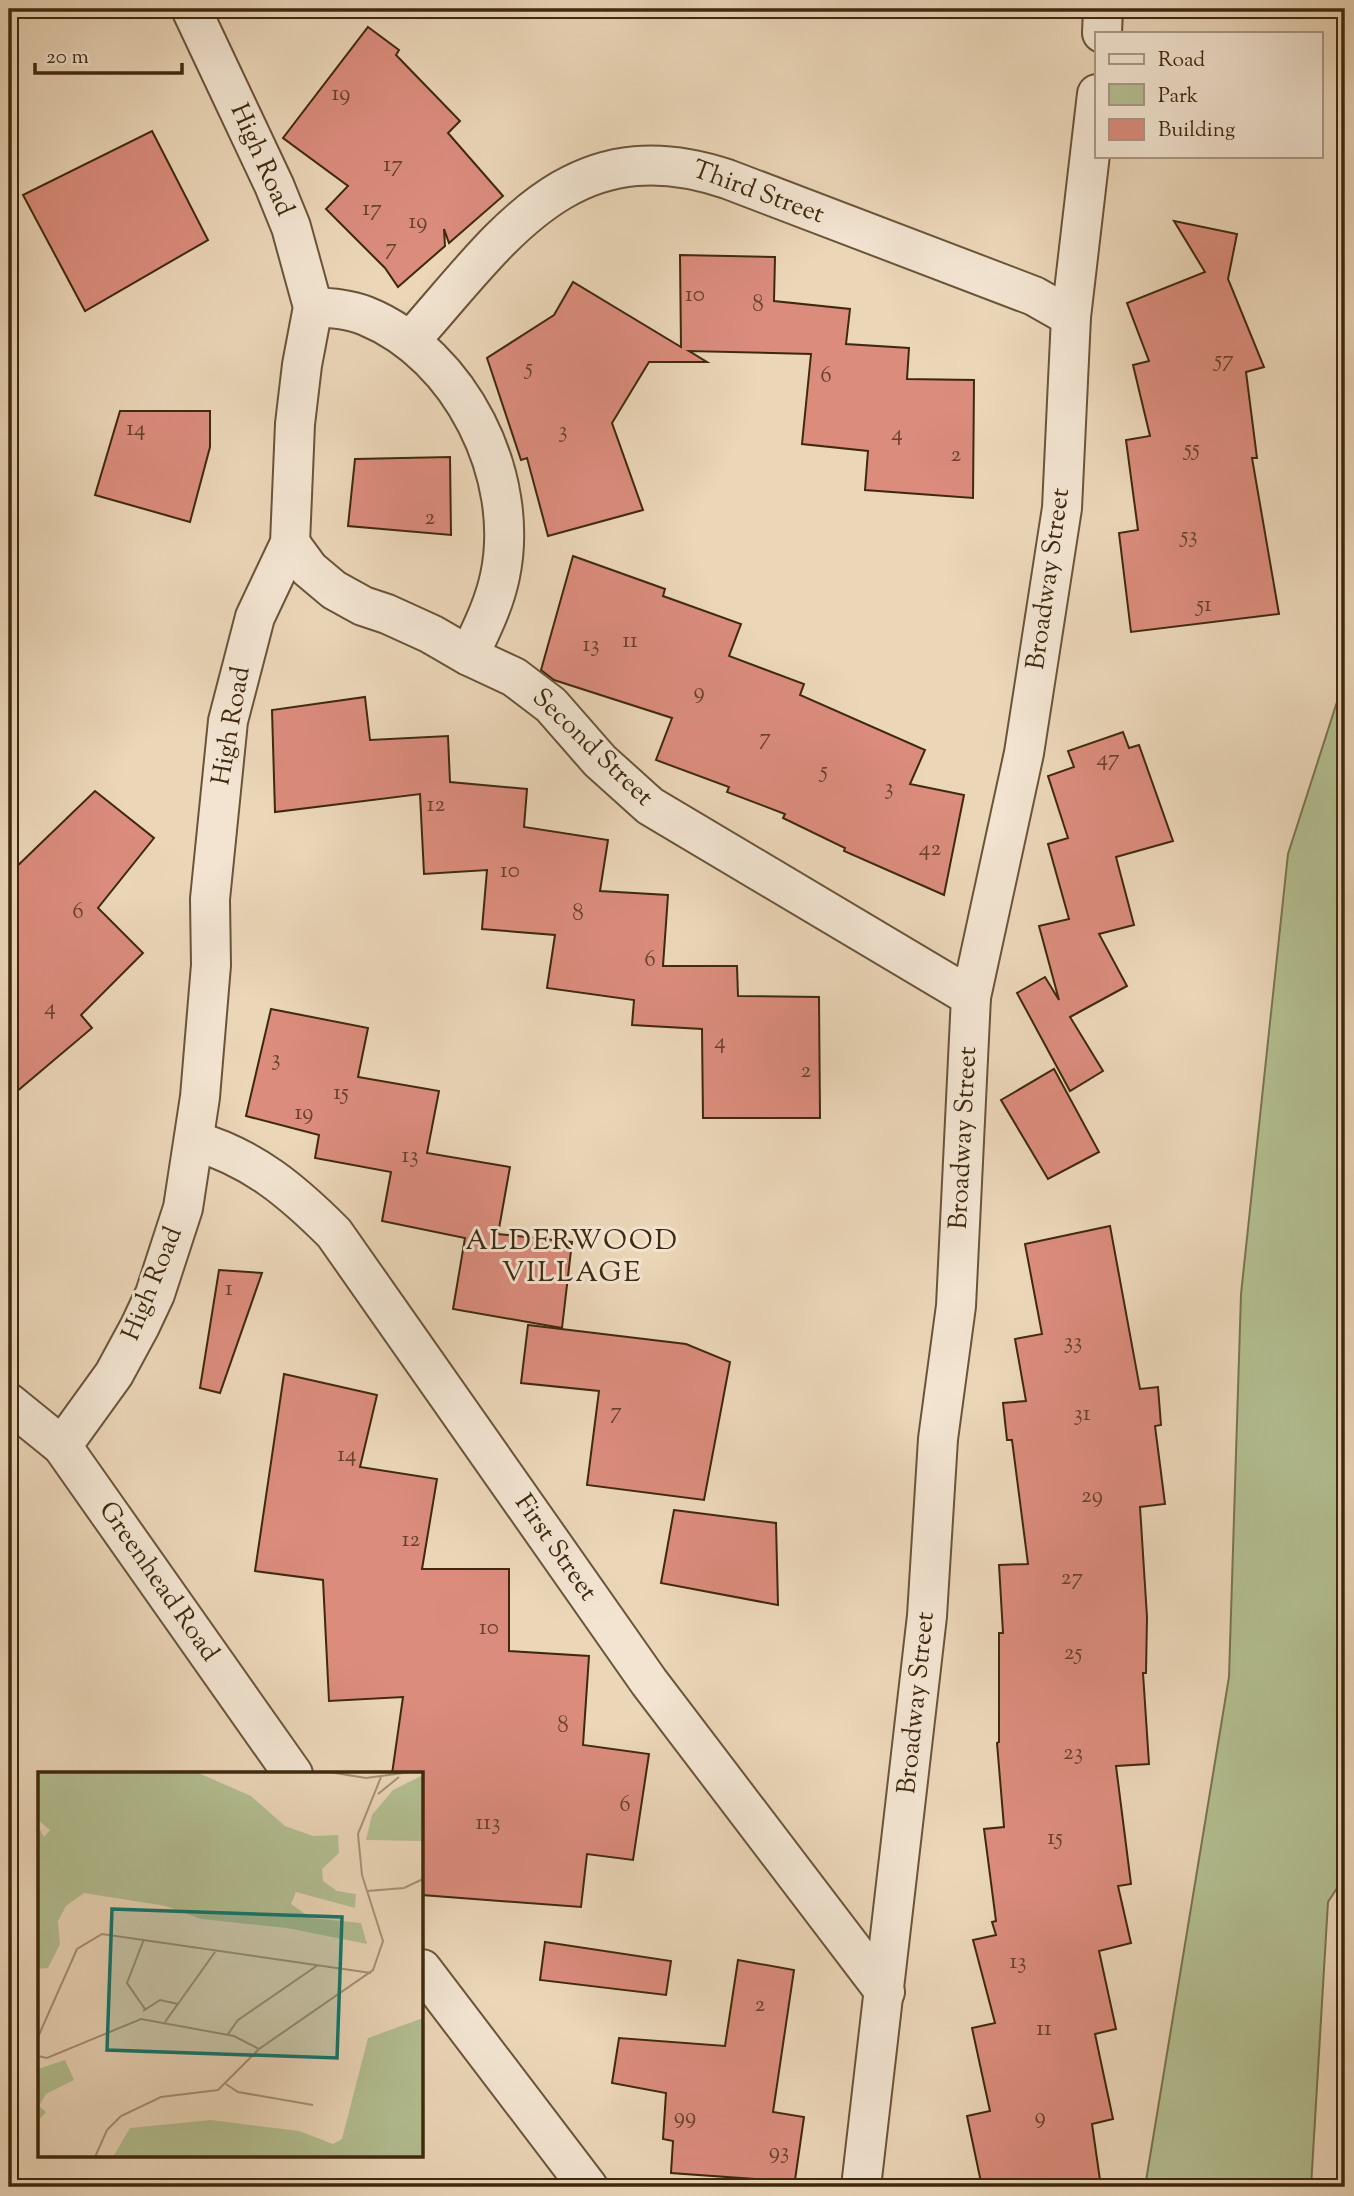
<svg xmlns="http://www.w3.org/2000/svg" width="1354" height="2196" viewBox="0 0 1354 2196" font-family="'Sorts Mill Goudy',serif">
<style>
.green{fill:#b3bf92;stroke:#797450;stroke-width:2}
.building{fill:#db8c7d;stroke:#3f290e;stroke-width:2}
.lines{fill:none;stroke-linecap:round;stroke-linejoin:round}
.minor-casing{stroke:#6a5438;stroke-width:42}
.minor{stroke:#f2e4d1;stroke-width:38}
.labels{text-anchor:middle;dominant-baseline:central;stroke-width:6;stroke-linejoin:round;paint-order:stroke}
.number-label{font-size:23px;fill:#66422a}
.street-label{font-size:26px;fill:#3f290e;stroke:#f2e4d1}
.neighbourhood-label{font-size:28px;letter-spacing:2px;fill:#3f290e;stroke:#f2e4d1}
.inset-road{fill:none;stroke:#a69174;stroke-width:2}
.view{fill:#0f766e;fill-opacity:0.15;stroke:#0f766e;stroke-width:3.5}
.inset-edge{fill:none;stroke:#3f290e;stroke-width:3.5}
</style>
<rect width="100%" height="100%" fill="#ebd6b8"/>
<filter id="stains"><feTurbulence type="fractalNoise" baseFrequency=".00286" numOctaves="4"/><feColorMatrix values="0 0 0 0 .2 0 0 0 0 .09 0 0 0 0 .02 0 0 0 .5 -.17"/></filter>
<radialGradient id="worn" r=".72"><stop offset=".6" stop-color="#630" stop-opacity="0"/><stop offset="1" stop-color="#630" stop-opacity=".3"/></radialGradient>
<path class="green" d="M 1345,677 L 1345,1876 L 1328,1902 L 1311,2187 L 1145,2187 L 1229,1677 L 1241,1294 L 1288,854 Z"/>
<g class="building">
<path d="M 368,27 L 399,50 L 396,55 L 460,121 L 448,133 L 503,196 L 449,243 L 444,229 L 445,246 L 398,287 L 385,268 L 326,209 L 348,186 L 283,138 Z"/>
<path d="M 152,131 L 208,240 L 85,311 L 23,195 Z"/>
<path d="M 1174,221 L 1237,234 L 1228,279 L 1264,367 L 1246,372 L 1257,458 L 1252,458 L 1279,614 L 1131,632 L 1119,533 L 1138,530 L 1126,440 L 1150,436 L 1133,365 L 1149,361 L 1127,303 L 1205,272 Z"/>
<path d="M 680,255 L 775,257 L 774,301 L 850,309 L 846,344 L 909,348 L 907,379 L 974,380 L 973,498 L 865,490 L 868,451 L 802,444 L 811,354 L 689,351 L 707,362 L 649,362 L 612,423 L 643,510 L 548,536 L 527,458 L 521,460 L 487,358 L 554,315 L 573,282 L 681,347 Z"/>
<path d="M 120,411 L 210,411 L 210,447 L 190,522 L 95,495 Z"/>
<path d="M 450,457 L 451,535 L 348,526 L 355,459 Z"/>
<path d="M 573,556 L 665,589 L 663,596 L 741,624 L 729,656 L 804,684 L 800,695 L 925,750 L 910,784 L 964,795 L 944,895 L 844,851 L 845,848 L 783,818 L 785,814 L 727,792 L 729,787 L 656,760 L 672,718 L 554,680 L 541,670 Z"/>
<path d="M 365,697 L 370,740 L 448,736 L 450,782 L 527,789 L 524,827 L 608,840 L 600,891 L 668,895 L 663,966 L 737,966 L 738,996 L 819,997 L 820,1118 L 703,1118 L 702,1029 L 632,1025 L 634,1000 L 547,988 L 555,935 L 482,929 L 487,870 L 424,874 L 420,794 L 275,812 L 272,710 Z"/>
<path d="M 1123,732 L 1129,748 L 1139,745 L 1173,841 L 1116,857 L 1134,925 L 1099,934 L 1127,986 L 1070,1017 L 1103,1071 L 1070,1091 L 1017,993 L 1045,977 L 1059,1000 L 1039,926 L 1069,919 L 1048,844 L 1068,838 L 1048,776 L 1074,767 L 1068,751 Z"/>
<path d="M 95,791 L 154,838 L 98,908 L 143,953 L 81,1015 L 92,1028 L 9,1098 L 9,874 Z"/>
<path d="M 271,1009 L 368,1028 L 358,1077 L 439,1091 L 427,1153 L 510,1167 L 498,1234 L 572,1242 L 562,1328 L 453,1309 L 465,1238 L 382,1221 L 391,1172 L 315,1158 L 319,1135 L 246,1116 Z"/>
<path d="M 1054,1069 L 1099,1152 L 1048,1179 L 1001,1100 Z"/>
<path d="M 1110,1226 L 1140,1389 L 1158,1387 L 1161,1425 L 1155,1426 L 1165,1504 L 1140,1507 L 1147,1617 L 1146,1673 L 1143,1673 L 1149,1764 L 1116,1766 L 1131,1884 L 1118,1886 L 1131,1943 L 1099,1951 L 1116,2029 L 1095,2034 L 1113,2119 L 1092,2124 L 1101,2187 L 982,2187 L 967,2116 L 990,2111 L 972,2028 L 995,2023 L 973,1940 L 996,1935 L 992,1922 L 996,1921 L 984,1829 L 1004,1827 L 997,1743 L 999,1742 L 999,1633 L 1003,1633 L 999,1565 L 1028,1564 L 1012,1440 L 1007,1440 L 1003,1403 L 1026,1401 L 1015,1339 L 1042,1334 L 1025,1244 Z"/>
<path d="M 219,1270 L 262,1273 L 220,1393 L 200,1388 Z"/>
<path d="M 528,1325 L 686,1344 L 730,1362 L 704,1500 L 587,1485 L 599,1391 L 521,1383 Z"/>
<path d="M 284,1374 L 377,1395 L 360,1467 L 437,1479 L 422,1569 L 509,1569 L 509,1651 L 589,1656 L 583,1745 L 649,1754 L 633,1860 L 587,1854 L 581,1907 L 422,1895 L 422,1774 L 392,1774 L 403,1697 L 329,1701 L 323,1580 L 255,1571 Z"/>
<path d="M 674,1510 L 776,1523 L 778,1605 L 661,1583 Z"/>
<path d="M 545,1942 L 671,1961 L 666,1995 L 540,1980 Z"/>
<path d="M 738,1960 L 794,1970 L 773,2112 L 804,2117 L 794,2187 L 753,2187 L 754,2179 L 671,2173 L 673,2141 L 663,2139 L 666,2093 L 612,2083 L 619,2038 L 725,2046 Z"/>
</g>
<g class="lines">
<defs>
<g id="minor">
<path d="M 1102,33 L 1103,9"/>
<path d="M 313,307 C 331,308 349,309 366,316 C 461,355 521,476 500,576 C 494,605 481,630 469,656"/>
<path d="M 410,341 C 502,238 570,126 727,179 L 1034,296 L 1071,317"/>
<path d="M 290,543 L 309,569 L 334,590 L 363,606 L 387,614 L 431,634 L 469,656 L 514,677 L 551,705 L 600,761 L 650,806 L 971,997"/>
<path d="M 195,1141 C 253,1158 292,1191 334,1233 L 649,1682 L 885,1992"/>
<path d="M 9,1403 L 62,1446 L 293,1774"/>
<path d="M 62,1446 L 114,1374 L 140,1326 L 155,1294 L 183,1208 L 200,1097 L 211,965 L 210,899 L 228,721 L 255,617 L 290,543 L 295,424 L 302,365 L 313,307 L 291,227 L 274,185 L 191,9"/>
<path d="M 422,1969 L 588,2187"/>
<path d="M 861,2187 L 927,1616 L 938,1439 L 956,1306 L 971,997 L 1024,753 L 1062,508 L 1071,317 L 1097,94"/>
</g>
</defs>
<use href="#minor" class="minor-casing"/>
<use href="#minor" class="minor"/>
</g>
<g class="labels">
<g class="number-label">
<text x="341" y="94">19</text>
<text x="393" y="165">17</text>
<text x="372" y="209">17</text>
<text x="418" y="222">19</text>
<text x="391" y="248">7</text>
<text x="695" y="295">10</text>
<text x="758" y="305">8</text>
<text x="1224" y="360">57</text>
<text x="529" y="368">5</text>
<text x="826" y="376">6</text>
<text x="136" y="429">14</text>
<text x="563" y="431">3</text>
<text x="897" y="434">4</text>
<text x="1192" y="449">55</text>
<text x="956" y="455">2</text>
<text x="430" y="518">2</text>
<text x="1189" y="536">53</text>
<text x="1204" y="605">51</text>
<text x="630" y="641">11</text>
<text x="591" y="645">13</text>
<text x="699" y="692">9</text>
<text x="765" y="738">7</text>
<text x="1108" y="759">47</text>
<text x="824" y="771">5</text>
<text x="889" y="788">3</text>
<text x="436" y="805">12</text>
<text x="930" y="849">42</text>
<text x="510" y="871">10</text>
<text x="78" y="912">6</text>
<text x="578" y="914">8</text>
<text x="650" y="960">6</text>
<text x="50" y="1008">4</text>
<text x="720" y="1042">4</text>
<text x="276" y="1059">3</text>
<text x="806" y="1071">2</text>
<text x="341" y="1093">15</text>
<text x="304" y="1113">19</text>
<text x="410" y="1156">13</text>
<text x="229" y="1289">1</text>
<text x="1073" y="1342">33</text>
<text x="616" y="1412">7</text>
<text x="1082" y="1414">31</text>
<text x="347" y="1455">14</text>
<text x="1092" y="1496">29</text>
<text x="411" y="1540">12</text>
<text x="1072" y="1578">27</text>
<text x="489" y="1628">10</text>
<text x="1073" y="1653">25</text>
<text x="563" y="1726">8</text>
<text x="1073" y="1753">23</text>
<text x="625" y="1805">6</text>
<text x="488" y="1823">113</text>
<text x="1055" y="1838">15</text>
<text x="1018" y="1962">13</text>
<text x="760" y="2005">2</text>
<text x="1044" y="2029">11</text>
<text x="685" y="2117">99</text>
<text x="1040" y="2117">9</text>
<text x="779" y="2152">93</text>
</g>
<g class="street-label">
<text transform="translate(261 160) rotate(66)">High Road</text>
<text transform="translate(758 193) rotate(20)">Third Street</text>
<text transform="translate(1049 579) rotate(-82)">Broadway Street</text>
<text transform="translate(232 726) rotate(-80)">High Road</text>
<text transform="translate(592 748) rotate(44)">Second Street</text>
<text transform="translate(964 1138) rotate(-87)">Broadway Street</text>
<text transform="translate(153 1284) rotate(-68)">High Road</text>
<text transform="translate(555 1548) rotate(55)">First Street</text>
<text transform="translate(158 1582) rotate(55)">Greenhead Road</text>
<text transform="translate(917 1703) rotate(-84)">Broadway Street</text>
</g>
<g class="neighbourhood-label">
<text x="572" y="1242">ALDERWOOD<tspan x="572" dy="32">VILLAGE</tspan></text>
</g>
</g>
<g transform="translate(38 1772)">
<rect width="385" height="385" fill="#ebd6b8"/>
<path d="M 0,0 L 158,0 L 213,24 L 247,54 L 275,64 L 300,63 L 301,81 L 284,97 L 285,109 L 299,119 L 318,122 L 317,136 L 258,120 L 253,132 L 273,146 L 323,151 L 329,172 L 249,156 L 163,147 L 128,134 L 46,121 L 28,134 L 20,149 L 22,172 L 10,196 L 0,197 L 0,54 L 6,65 L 12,58 L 0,48 ZM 385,3 L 385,69 L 328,68 L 334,43 L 355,18 ZM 385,246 L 385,385 L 75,385 L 92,356 L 173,348 L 261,359 L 295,372 L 304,367 L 330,266 ZM 27,288 L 36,308 L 8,322 L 1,334 L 8,340 L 0,349 L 0,297 Z" fill="#b3bf92"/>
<path class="inset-road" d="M 291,0 L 328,6 L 373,0M 340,22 L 361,5M 329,119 L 366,116 L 385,107M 106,167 L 89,211 L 107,237M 105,239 L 122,228 L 140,232M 127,250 L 177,180M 190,262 L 200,248 L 280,193M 0,265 L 39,177 L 64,162 L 333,201M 0,284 L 9,286 L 103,247 L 196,264 L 221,277M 188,312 L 200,320 L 275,333M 57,385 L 69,358 L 83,344 L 123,325 L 180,318 L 221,277 L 335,198 L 345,169 L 324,103 L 320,62 L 343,5"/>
<path class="view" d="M 74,137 L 304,145 L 299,286 L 69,278 Z"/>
<rect width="385" height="385" class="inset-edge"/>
</g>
<rect width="1354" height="2196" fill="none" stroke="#ebd6b8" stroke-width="35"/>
<rect x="10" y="10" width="1333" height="2175" fill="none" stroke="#3f290e" stroke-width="3.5"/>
<rect x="18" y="18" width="1319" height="2161" fill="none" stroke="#3f290e" stroke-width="2"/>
<rect x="1095" y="32" width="228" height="126" fill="#f2e4d1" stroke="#aa9983" stroke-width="2"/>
<rect x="1109" y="54" width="35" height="10" fill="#f2e4d1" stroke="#aa9983" stroke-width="2"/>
<text x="1158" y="66" font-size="21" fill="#3f290e">Road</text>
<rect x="1109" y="84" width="35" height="21" fill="#b3bf92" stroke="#aa9983" stroke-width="2"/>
<text x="1158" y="102" font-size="21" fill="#3f290e">Park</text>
<rect x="1109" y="119" width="35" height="21" fill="#db8c7d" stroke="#aa9983" stroke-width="2"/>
<text x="1158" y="136" font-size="21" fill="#3f290e">Building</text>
<path d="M35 63v10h147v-10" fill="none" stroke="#3f290e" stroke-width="3.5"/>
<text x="46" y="63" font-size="21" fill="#3f290e" stroke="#f2e4d1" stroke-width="5" paint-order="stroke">20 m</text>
<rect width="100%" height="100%" filter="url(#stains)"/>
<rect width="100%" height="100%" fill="url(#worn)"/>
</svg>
